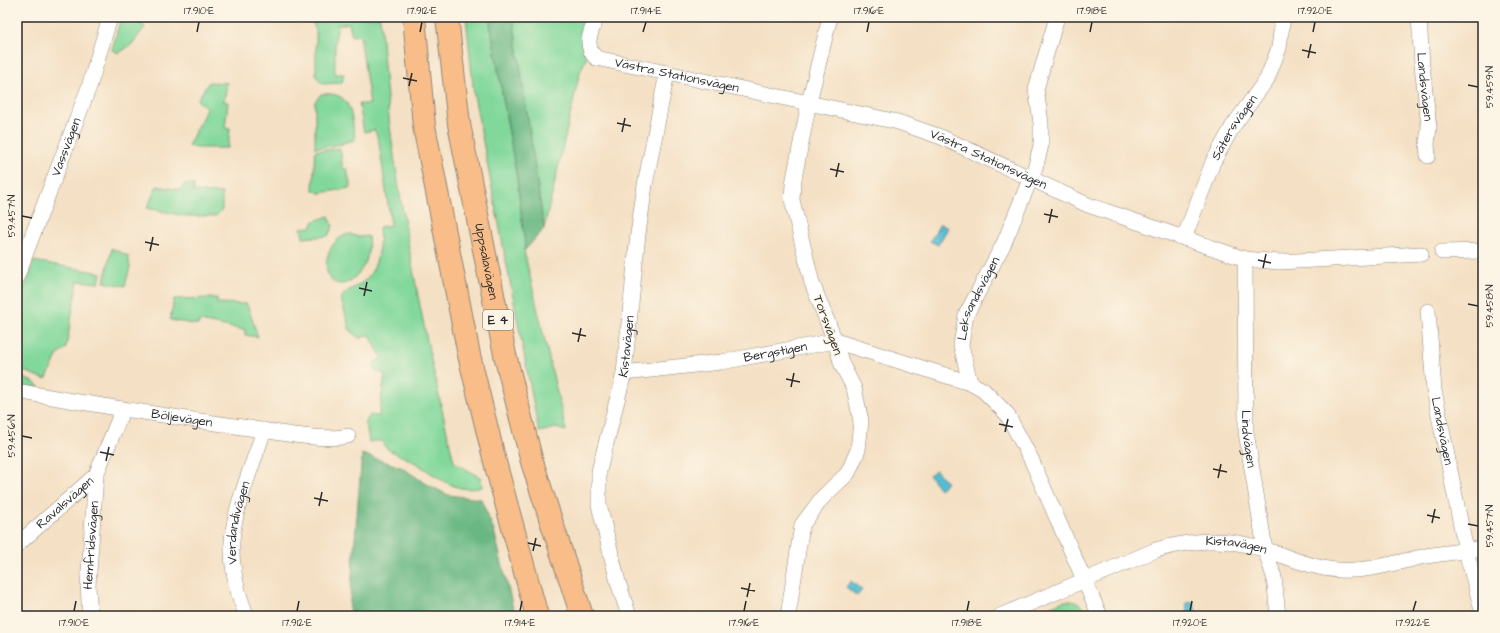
<svg xmlns="http://www.w3.org/2000/svg" width="1500" height="633" viewBox="0 0 1500 633" font-family="'Architects Daughter',sans-serif">
<style>
.green{fill:#82d89b;stroke:#568263}
.forest{fill:#69b883;stroke:#4a7257}
.water{fill:#55bdd2;stroke:#40747e}
.lines{fill:none;stroke-linecap:round;stroke-linejoin:round}
.street-casing{stroke:#908678;stroke-width:16}
.highway-casing{stroke:#908678;stroke-width:24}
.street{stroke:#fff;stroke-width:15}
.highway{stroke:#f8bd89;stroke-width:22}
.ticks{fill:none;stroke:#2b2b2b;stroke-width:1.5}
.labels{text-anchor:middle;dominant-baseline:central;stroke-width:3;stroke-linejoin:round;paint-order:stroke}
.shield{fill:#fcf5e5;stroke:#6a6863;stroke-width:1}
.shield-label{font-size:12px;font-weight:bold;fill:#2b2b2b}
.street-label{font-size:13px;fill:#2b2b2b;stroke:#fcf5e5}
.neatline{fill:none;stroke:#2b2b2b;stroke-width:1.5}
.ticks-label{font-size:10px;text-anchor:middle;fill:#2b2b2b}
</style>
<rect width="100%" height="100%" fill="#fcf5e5"/>
<filter id="ink" filterUnits="userSpaceOnUse"><feTurbulence type="fractalNoise" baseFrequency=".025" numOctaves="2"/><feDisplacementMap in="SourceGraphic" scale="8" xChannelSelector="R" yChannelSelector="G"/><feConvolveMatrix kernelMatrix="1 2 1 2 8 2 1 2 1" color-interpolation-filters="sRGB"/></filter>
<filter id="wash" filterUnits="userSpaceOnUse"><feTurbulence type="fractalNoise" baseFrequency=".012" numOctaves="4" result="noise"/><feDisplacementMap in="SourceGraphic" scale="16" xChannelSelector="R" yChannelSelector="G"/><feGaussianBlur stdDeviation="0.9" result="paint"/><feColorMatrix in="noise" values="0 0 0 0 0 0 0 0 0 0 0 0 0 0 0 0 0 1.4 0 .05"/><feComposite in="paint" operator="in"/></filter>
<g filter="url(#wash)">
<rect width="100%" height="100%" fill="#f4e0c4"/>
<g class="green">
<path d="M 121,17 L 139,17 L 137,19 L 145,27 L 132,44 L 119,53 L 112,50 Z"/>
<path d="M 310,17 L 380,17 C 384,63 387,110 394,156 C 409,258 430,360 454,462 L 481,478 L 482,487 C 455,495 436,475 414,462 C 406,458 397,454 389,450 C 380,445 386,438 369,442 L 367,429 L 365,424 L 370,415 L 379,416 L 385,374 L 375,371 L 374,363 L 382,358 L 369,334 L 360,339 L 350,330 L 341,299 C 344,291 353,289 360,284 C 378,273 381,246 379,227 L 391,225 L 379,143 L 375,130 L 364,132 L 359,104 L 370,104 L 360,35 L 352,36 L 349,23 L 338,25 L 335,41 L 335,74 L 344,74 L 342,83 L 322,84 L 316,76 L 316,30 Z"/>
<path d="M 466,17 L 489,17 L 517,179 L 525,244 L 524,251 L 566,431 L 556,428 L 539,432 L 474,95 Z"/>
<path d="M 513,17 L 593,17 L 587,57 L 580,72 L 544,229 Z"/>
<path d="M 209,82 L 227,83 L 224,102 L 228,102 L 225,128 L 230,129 L 228,148 L 196,148 L 188,146 L 207,108 L 197,100 Z"/>
<path d="M 321,94 C 353,91 351,114 355,140 L 342,143 L 343,144 L 315,148 L 315,102 Z"/>
<path d="M 340,148 L 343,169 L 347,169 L 351,188 L 320,193 L 313,190 L 315,151 Z"/>
<path d="M 184,184 L 194,185 L 194,192 L 222,193 L 222,210 L 216,216 L 184,216 L 147,208 L 157,186 L 181,190 Z"/>
<path d="M 329,216 L 333,226 L 328,236 L 303,238 L 301,228 L 311,227 L 314,221 Z"/>
<path d="M 350,234 L 359,237 L 368,236 C 369,244 369,252 366,261 C 362,271 347,290 334,282 C 318,272 329,236 350,234 Z"/>
<path d="M 112,248 L 128,256 L 130,267 L 125,286 L 104,282 Z"/>
<path d="M 34,261 L 101,273 L 99,283 L 78,281 L 66,348 L 57,356 L 47,378 L 44,379 L 27,372 L 17,370 L 17,309 Z"/>
<path d="M 217,298 L 217,303 L 247,304 L 258,337 L 245,335 L 245,330 L 200,321 L 198,325 L 170,320 L 174,299 Z"/>
<path d="M 17,376 L 34,382 L 40,388 L 17,387 Z"/>
<path d="M 1064,601 C 1076,600 1084,604 1089,616 L 1053,616 L 1049,607 Z"/>
</g>
<g class="forest">
<path d="M 489,17 L 513,17 L 544,229 L 524,251 L 525,244 L 517,179 Z"/>
<path d="M 362,454 L 401,467 L 425,483 L 448,495 L 481,499 L 494,531 L 515,616 L 385,616 L 349,611 Z"/>
</g>
<g class="water">
<path d="M 940,224 L 948,228 L 938,245 L 930,241 Z"/>
<path d="M 936,470 L 947,483 L 940,489 L 929,475 Z"/>
<path d="M 851,581 L 862,590 L 857,596 L 846,587 Z"/>
<path d="M 1194,602 L 1196,616 L 1188,616 L 1186,603 Z"/>
</g>
</g>
<g filter="url(#ink)">
<g class="lines">
<defs>
<g id="street">
<path id="s1" d="M 597,17 C 591,31 583,45 596,58 L 898,122 L 941,137 L 1088,205 L 1245,259 L 1279,262 L 1421,254"/>
<path id="s2" d="M 1419,17 L 1422,65 L 1429,127 L 1427,144 L 1428,156"/>
<path id="s3" d="M 1184,238 L 1213,162 L 1233,126 L 1267,79 L 1279,48 L 1283,17"/>
<path d="M 1442,252 L 1483,251"/>
<path id="s4" d="M 1245,259 L 1246,432 L 1265,549 L 1274,577 L 1278,616"/>
<path id="s5" d="M 17,276 L 89,87 L 110,17"/>
<path id="s6" d="M 1428,311 L 1434,390 L 1466,551 L 1483,613"/>
<path id="s7" d="M 624,373 L 721,362 L 835,341 L 970,383 L 983,390 L 1007,414 L 1031,459 L 1100,616"/>
<path id="s8" d="M 970,383 L 961,345 L 966,315 L 1004,243 L 1036,165 L 1041,145 L 1041,123 L 1036,89 L 1057,17"/>
<path id="s9" d="M 17,391 C 92,405 167,416 242,427 C 270,431 322,442 348,436"/>
<path id="s10" d="M 17,545 L 96,475 L 123,409"/>
<path id="s11" d="M 90,616 L 88,586 L 96,475"/>
<path id="s12" d="M 247,616 C 237,594 231,566 232,542 C 233,510 254,462 264,430"/>
<path id="s13" d="M 629,616 L 618,582 L 599,505 L 599,471 L 624,373 L 638,234 L 645,185 L 667,73"/>
<path d="M 788,616 L 802,525 L 822,498 L 848,473 L 858,450 L 861,421 L 854,388 L 842,365 L 835,341 L 812,283 L 792,200 L 793,184 L 809,102 L 830,17"/>
<path id="s14" d="M 1000,616 L 1156,550 C 1195,539 1227,537 1266,550 C 1289,557 1314,569 1339,570 C 1369,572 1397,562 1426,556 C 1445,553 1464,551 1483,548"/>
</g>
<g id="highway">
<path d="M 414,17 L 424,126 L 469,355 L 496,466 L 537,616"/>
<path id="s15" d="M 447,17 L 459,124 L 505,355 L 532,462 L 582,616"/>
</g>
</defs>
<use href="#street" class="street-casing"/>
<use href="#highway" class="highway-casing"/>
<use href="#street" class="street"/>
<use href="#highway" class="highway"/>
</g>
</g>
<path class="ticks" d="M 197,32 L 199,22M 420,32 L 422,22M 643,32 L 646,22M 867,32 L 869,22M 1090,32 L 1092,22M 1313,32 L 1315,22M 1302,50 L 1316,53M 1308,58 L 1311,44M 403,78 L 417,81M 1468,85 L 1478,87M 409,86 L 412,73M 617,123 L 631,126M 622,132 L 625,118M 830,169 L 844,172M 836,177 L 839,163M 1044,214 L 1058,217M 22,216 L 32,218M 1049,223 L 1052,209M 145,242 L 159,245M 150,251 L 153,237M 1258,260 L 1271,263M 1263,268 L 1266,254M 359,288 L 372,291M 364,296 L 367,282M 1468,304 L 1478,306M 572,333 L 586,336M 578,342 L 581,328M 786,379 L 800,382M 791,387 L 794,373M 999,424 L 1013,427M 1005,432 L 1008,419M 22,436 L 32,438M 100,452 L 114,455M 106,461 L 109,447M 1213,469 L 1227,472M 1218,478 L 1221,464M 314,498 L 328,501M 319,506 L 322,492M 1427,515 L 1440,518M 1432,523 L 1435,509M 1468,524 L 1478,526M 528,543 L 541,546M 533,551 L 536,538M 741,588 L 755,591M 747,597 L 750,583M 74,611 L 76,601M 297,611 L 299,601M 520,611 L 522,601M 744,611 L 746,601M 967,611 L 969,601M 1190,611 L 1192,601M 1413,611 L 1416,601"/>
<g class="labels">
<rect class="shield" x="483" y="310" width="30" height="20" rx="3"/>
<g class="shield-label">
<text x="498" y="320">E 4</text>
</g>
<g class="street-label">
<text stroke="none"><textPath href="#s1" startOffset="127">Västra Stationsvägen</textPath></text>
<text stroke="none"><textPath href="#s2" startOffset="70">Landsvägen</textPath></text>
<text stroke="none"><textPath href="#s3" startOffset="122">Sätersvägen</textPath></text>
<text stroke="none"><textPath href="#s5" startOffset="138">Vassvägen</textPath></text>
<text stroke="none"><textPath href="#s1" startOffset="451">Västra Stationsvägen</textPath></text>
<text stroke="none"><textPath href="#s15" startOffset="248">Uppsalavägen</textPath></text>
<text stroke="none"><textPath href="#s8" startOffset="89">Leksandsvägen</textPath></text>
<text transform="translate(828 325) rotate(70)">Torsvägen</text>
<text stroke="none"><textPath href="#s13" startOffset="277">Kistavägen</textPath></text>
<text stroke="none"><textPath href="#s7" startOffset="153">Bergstigen</textPath></text>
<text stroke="none"><textPath href="#s9" startOffset="167">Böljevägen</textPath></text>
<text stroke="none"><textPath href="#s6" startOffset="121">Landsvägen</textPath></text>
<text stroke="none"><textPath href="#s4" startOffset="180">Lindvägen</textPath></text>
<text stroke="none"><textPath href="#s10" startOffset="64">Ravalsvägen</textPath></text>
<text stroke="none"><textPath href="#s12" startOffset="96">Verdandivägen</textPath></text>
<text stroke="none"><textPath href="#s11" startOffset="71">Hemfridsvägen</textPath></text>
<text stroke="none"><textPath href="#s14" startOffset="251">Kistavägen</textPath></text>
</g>
</g>
<rect width="1500" height="633" fill="none" stroke="#fcf5e5" stroke-width="44"/>
<rect x="22" y="22" width="1456" height="589" class="neatline"/>
<g class="ticks-label">
<text x="199" y="14">17.910°E</text>
<text x="422" y="14">17.912°E</text>
<text x="646" y="14">17.914°E</text>
<text x="869" y="14">17.916°E</text>
<text x="1092" y="14">17.918°E</text>
<text x="1315" y="14">17.920°E</text>
<text transform="translate(1489 87) rotate(-90)" y="4">59.459°N</text>
<text transform="translate(11 216) rotate(-90)" y="4">59.457°N</text>
<text transform="translate(1489 306) rotate(-90)" y="4">59.458°N</text>
<text transform="translate(11 436) rotate(-90)" y="4">59.456°N</text>
<text transform="translate(1489 526) rotate(-90)" y="4">59.457°N</text>
<text x="74" y="626">17.910°E</text>
<text x="297" y="626">17.912°E</text>
<text x="520" y="626">17.914°E</text>
<text x="744" y="626">17.916°E</text>
<text x="967" y="626">17.918°E</text>
<text x="1190" y="626">17.920°E</text>
<text x="1413" y="626">17.922°E</text>
</g>
</svg>
